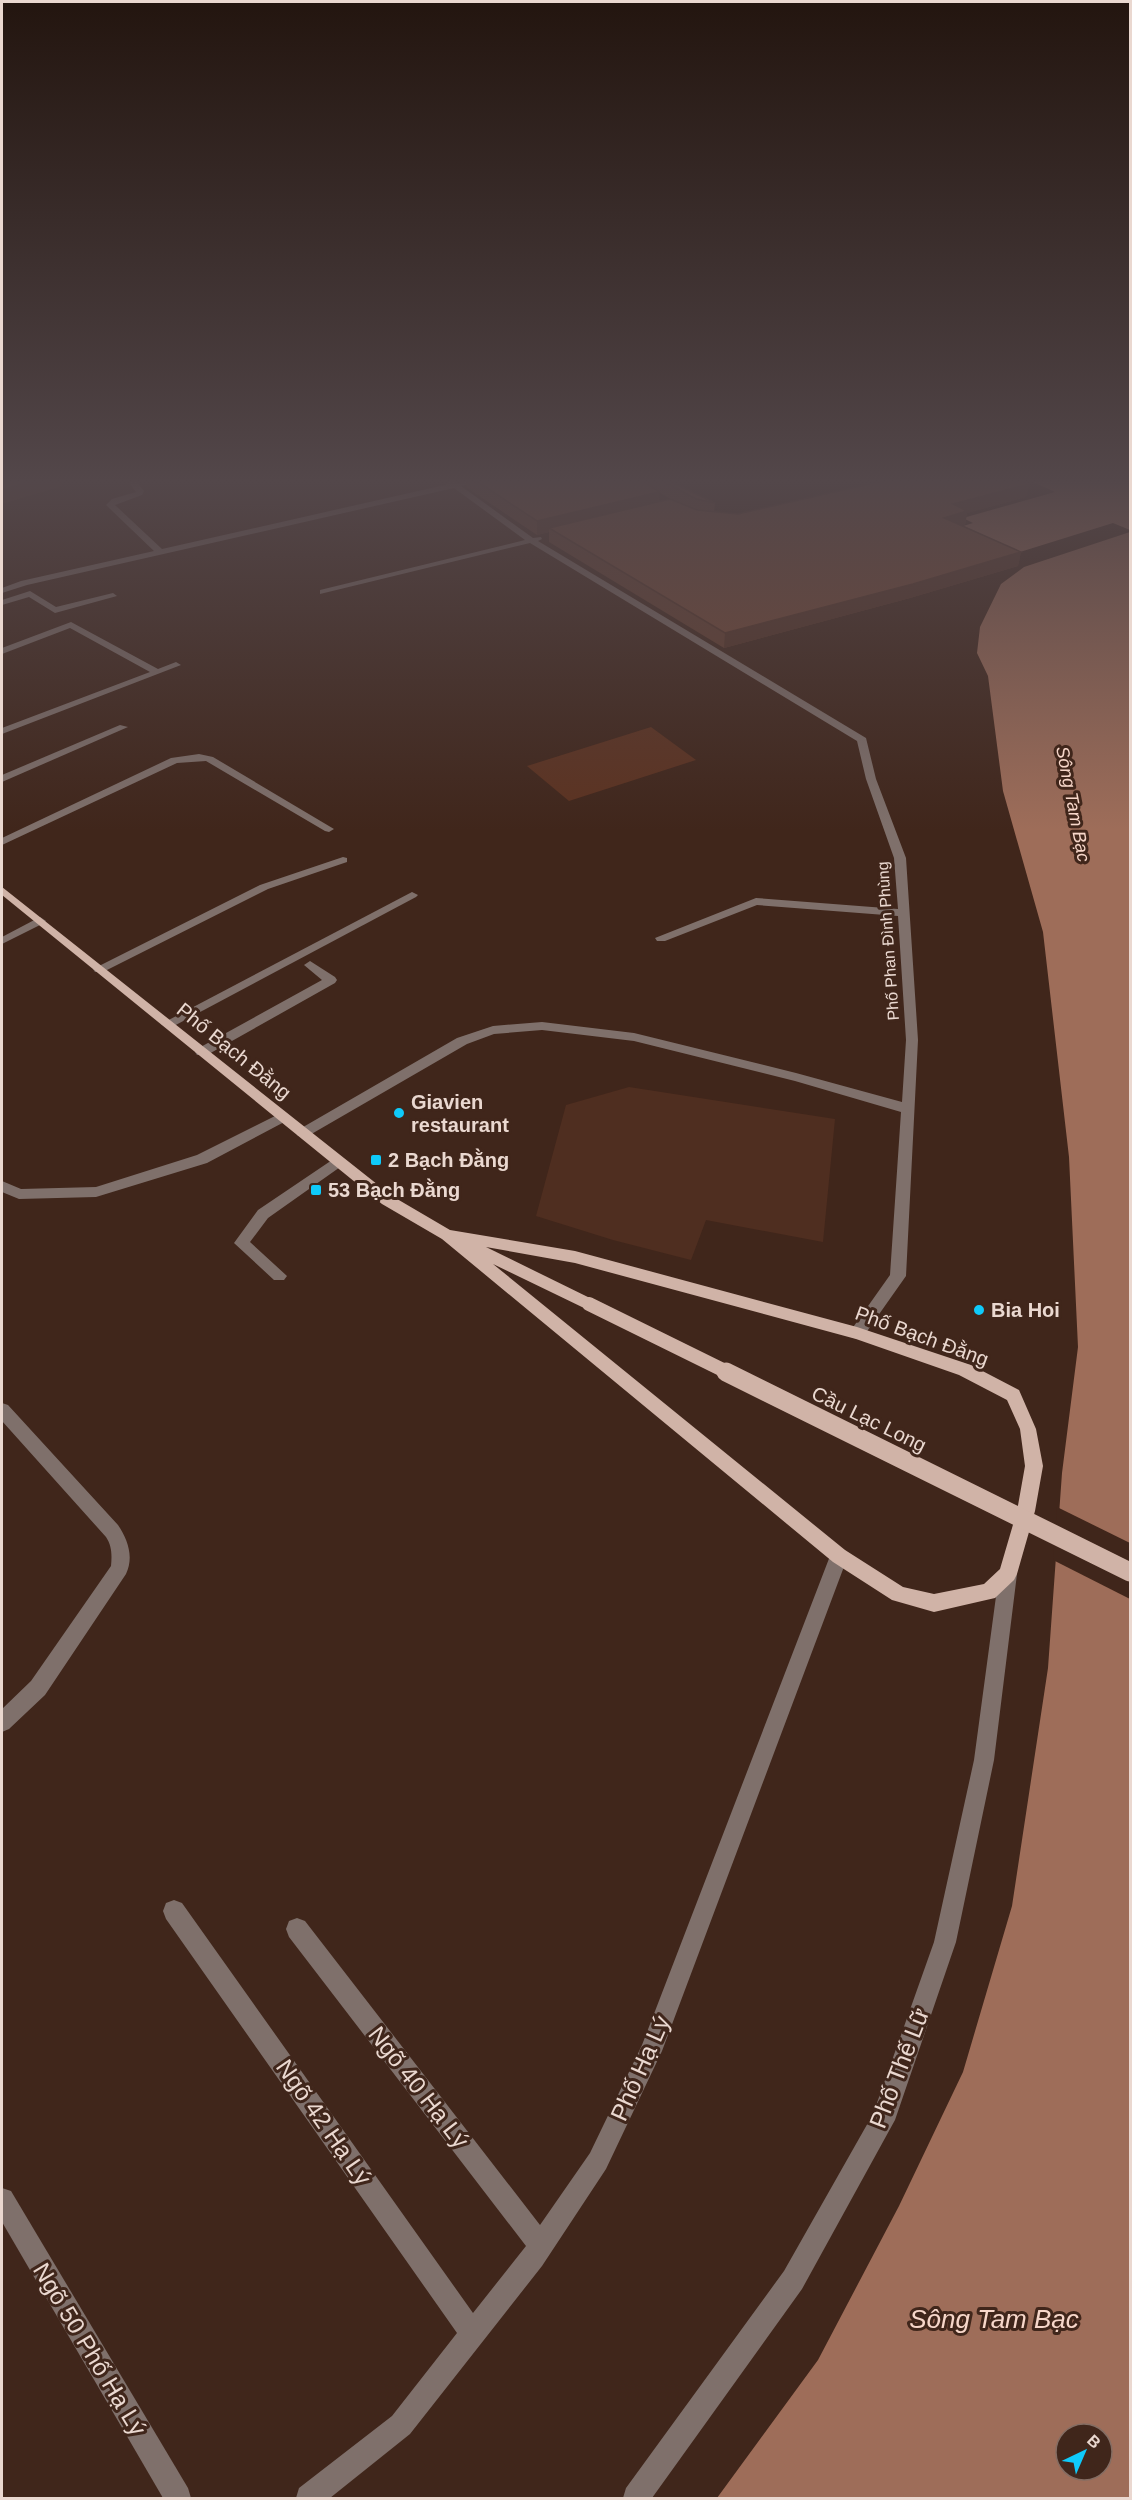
<svg xmlns="http://www.w3.org/2000/svg" width="1132" height="2500" viewBox="0 0 1132 2500" font-family="Arial,sans-serif">
<style>
.built{fill:#4f2e20}
.green{fill:#5c3220}
.water{fill:#9e6d59;fill-rule:evenodd}
.pier{fill:#40261b}
.lines{fill:none;stroke-linecap:round;stroke-linejoin:round}
.minor{fill:#7f706b;fill-rule:evenodd}
.major{fill:#d0b3a7;fill-rule:evenodd}
.major-bridge-far1{stroke:#d0b3a7;stroke-width:14}
.major-bridge{stroke:#d0b3a7;stroke-width:19}
.wall{fill:#653e2e;fill-rule:evenodd}
.shaded-wall{fill:#533225}
.building{fill:#764835;stroke:#533225;stroke-width:1.5}
.poi-dot{fill:#0fcafa;stroke:#40261b;stroke-width:2}
.labels{text-anchor:middle;dominant-baseline:central;stroke-width:6;stroke-linejoin:round;paint-order:stroke}
.far-street-label{font-size:16px;fill:#ead8d0;stroke:#40261b}
.far-water-label{font-size:18px;font-style:italic;fill:#f7d7ca;stroke:#40261b}
.street-label{font-size:20px;fill:#ead8d0;stroke:#40261b}
.poi-label{font-size:20px;font-weight:bold;fill:#ead8d0;stroke:#40261b;text-anchor:start}
.near-street-label{font-size:24px;fill:#ead8d0;stroke:#40261b}
.near-water-label{font-size:26px;font-style:italic;fill:#f7d7ca;stroke:#40261b}
</style>
<rect width="100%" height="100%" fill="#40261b"/>
<path class="built" d="M 629,1087 L 835,1119 L 823,1242 L 706,1220 L 691,1260 L 613,1240 L 536,1216 L 566,1105 Z"/>
<path class="green" d="M 651,727 L 696,760 L 569,801 L 527,766 Z"/>
<g class="water">
<path d="M 1029,480 L 1130,480 L 1130,530 L 1113,523 L 1004,557 L 905,544 L 973,523 L 963,518 L 1055,492 Z"/>
<path d="M 1130,532 L 1130,2498 L 717,2498 L 818,2360 L 899,2206 L 963,2072 L 1012,1906 L 1048,1668 L 1062,1473 L 1078,1347 L 1069,1157 L 1043,932 L 1003,791 L 988,676 L 977,653 L 980,627 L 1001,584 L 1024,567 ZM 1066,2434 L 1102,2434 L 1102,2470 L 1066,2470 Z"/>
</g>
<path class="pier" d="M 1057,1507 L 1130,1543 L 1130,1599 L 1053,1560 Z"/>
<g class="lines">
<g class="minor">
<path d="M 135,480 L 144,491 L 142,495 L 115,505 L 162,549 L 449,484 L 444,480 L 453,480 L 457,483 L 483,480 L 461,486 L 533,538 L 541,537 L 542,539 L 538,541 L 866,738 L 876,779 L 906,858 L 918,1040 L 906,1276 L 863,1337 L 857,1339 L 851,1337 L 849,1333 L 890,1275 L 901,1112 L 795,1081 L 634,1041 L 542,1030 L 494,1034 L 467,1044 L 308,1136 L 298,1136 L 296,1133 L 298,1130 L 457,1038 L 493,1026 L 542,1022 L 634,1033 L 796,1073 L 902,1102 L 906,1040 L 898,916 L 757,905 L 665,941 L 657,941 L 655,938 L 756,898 L 898,909 L 894,858 L 866,779 L 857,741 L 530,543 L 320,594 L 320,590 L 525,540 L 454,488 L 27,585 L 2,593 L 2,588 L 21,581 L 154,551 L 106,505 L 112,499 L 136,492 L 128,481 Z"/>
<path d="M 30,591 L 56,607 L 113,593 L 117,596 L 55,613 L 29,597 L 2,605 L 2,600 Z"/>
<path d="M 71,622 L 158,669 L 176,662 L 181,665 L 2,734 L 2,728 L 150,672 L 70,628 L 2,654 L 2,648 Z"/>
<path d="M 120,725 L 128,727 L 2,782 L 2,775 Z"/>
<path d="M 199,754 L 213,757 L 334,829 L 329,832 L 325,831 L 206,761 L 177,763 L 2,845 L 2,838 L 171,758 Z"/>
<path d="M 343,857 L 347,858 L 347,862 L 268,889 L 103,972 L 95,972 L 93,969 L 260,885 Z"/>
<path d="M 412,892 L 418,895 L 416,897 L 172,1027 L 167,1028 L 161,1024 Z"/>
<path d="M 40,917 L 46,921 L 44,923 L 2,944 L 2,937 Z"/>
<path d="M 310,961 L 335,977 L 337,980 L 335,983 L 207,1055 L 197,1055 L 195,1052 L 197,1049 L 322,980 L 304,965 Z"/>
<path d="M 283,1112 L 290,1117 L 288,1120 L 207,1163 L 96,1197 L 19,1199 L 2,1192 L 2,1181 L 21,1189 L 96,1187 L 197,1155 Z"/>
<path d="M 338,1156 L 345,1161 L 343,1165 L 268,1218 L 250,1242 L 287,1276 L 284,1280 L 274,1280 L 234,1243 L 258,1210 Z"/>
<path d="M 2,1403 L 8,1405 L 118,1525 C 128,1540 134,1557 126,1574 L 45,1695 L 9,1729 L 2,1732 L 2,1709 L 31,1681 L 111,1566 C 112,1555 112,1546 106,1537 L 2,1421 Z"/>
<path d="M 839,1548 L 845,1550 L 848,1556 L 662,2051 L 606,2169 L 542,2266 L 410,2434 L 330,2498 L 296,2498 L 299,2488 L 392,2416 L 457,2333 L 166,1919 L 163,1911 L 166,1903 L 174,1900 L 182,1903 L 473,2313 L 526,2246 L 289,1937 L 286,1929 L 289,1921 L 297,1918 L 305,1921 L 540,2225 L 590,2153 L 642,2045 L 830,1556 L 833,1550 Z"/>
<path d="M 1008,1566 L 1014,1568 L 1017,1574 L 994,1760 L 956,1942 L 895,2120 L 802,2289 L 652,2498 L 623,2498 L 626,2488 L 784,2271 L 873,2114 L 934,1942 L 974,1760 L 999,1574 L 1002,1568 Z"/>
<path d="M 2,2188 L 11,2191 L 188,2488 L 191,2498 L 163,2498 L 2,2222 Z"/>
</g>
<path class="major" d="M 2,887 L 392,1196 L 450,1230 L 575,1251 L 857,1327 L 971,1365 L 1019,1390 L 1036,1429 L 1043,1466 L 1035,1511 L 1017,1574 L 1014,1580 L 995,1598 L 934,1612 L 892,1600 L 833,1562 L 442,1239 L 382,1204 L 2,895 ZM 486,1247 L 575,1263 L 856,1339 L 959,1375 L 1007,1400 L 1020,1429 L 1025,1466 L 1017,1511 L 1000,1569 L 984,1584 L 934,1594 L 903,1587 L 845,1550 L 493,1264 L 584,1308 L 594,1308 L 597,1304 L 594,1300 Z"/>
<path class="major-bridge-far1" d="M 589,1304 L 729,1373"/>
<path class="major-bridge" d="M 726,1372 L 1130,1572"/>
</g>
<path class="wall" d="M 466,480 L 667,480 L 715,503 L 714,512 L 738,514 L 1029,484 L 1026,497 L 967,513 L 965,525 L 962,525 L 1021,552 L 1018,566 L 910,598 L 724,648 L 549,542 L 549,532 L 537,535 L 466,487 ZM 659,492 L 672,500 L 659,501 Z"/>
<g class="shaded-wall">
<path d="M 33,480 L 60,480 L 62,486 L 2,504 L 2,490 Z"/>
<path d="M 1029,484 L 1026,497 L 967,513 L 965,525 L 941,531 L 944,518 L 953,504 Z"/>
<path d="M 659,492 L 658,505 L 549,528 L 549,532 L 537,535 L 537,521 Z"/>
<path d="M 1021,552 L 1018,566 L 910,598 L 724,648 L 725,633 Z"/>
</g>
<g class="building">
<path d="M 2,480 L 33,480 L 2,490 Z"/>
<path d="M 475,480 L 641,480 L 659,492 L 537,521 Z"/>
<path d="M 661,480 L 667,480 L 715,503 L 696,499 Z"/>
<path d="M 887,480 L 1019,480 L 1029,484 L 953,504 L 967,511 L 944,518 L 1021,552 L 913,584 L 725,633 L 549,528 L 670,499 L 697,510 L 738,514 Z"/>
</g>
<linearGradient id="sky" x2="0" y2="1"><stop stop-color="#23150f"/><stop offset="0.58" stop-color="#53474a"/><stop offset="1" stop-color="#53474a" stop-opacity="0"/></linearGradient>
<rect width="1132" height="830" fill="url(#sky)"/>
<g class="poi-dot">
<circle cx="399" cy="1113" r="6"/>
<rect x="370" y="1154" width="12" height="12" rx="3"/>
<rect x="310" y="1184" width="12" height="12" rx="3"/>
<circle cx="979" cy="1310" r="6"/>
</g>
<g class="labels">
<g class="far-street-label">
<text transform="translate(888 941) rotate(-94)">Phố Phan Đình Phùng</text>
</g>
<g class="far-water-label">
<text transform="translate(1073 804) rotate(79)">Sông Tam Bạc</text>
</g>
<g class="street-label">
<text transform="translate(234 1051) rotate(39)">Phố Bạch Đằng</text>
<text transform="translate(922 1336) rotate(20)">Phố Bạch Đằng</text>
<text transform="translate(869 1419) rotate(26)">Cầu Lạc Long</text>
</g>
<g class="poi-label">
<text x="411" y="1102">Giavien<tspan x="411" dy="23">restaurant</tspan></text>
<text x="388" y="1160">2 Bạch Đằng</text>
<text x="328" y="1190">53 Bạch Đằng</text>
<text x="991" y="1310">Bia Hoi</text>
</g>
<g class="near-street-label">
<text transform="translate(640 2068) rotate(-66)">Phố Hạ Lý</text>
<text transform="translate(899 2068) rotate(-69)">Phố Thế Lữ</text>
<text transform="translate(419 2087) rotate(52)">Ngõ 40 Hạ Lý</text>
<text transform="translate(324 2122) rotate(55)">Ngõ 42 Hạ Lý</text>
<text transform="translate(90 2349) rotate(59)">Ngõ 50 Phố Hạ Lý</text>
</g>
<g class="near-water-label">
<text x="994" y="2319">Sông Tam Bạc</text>
</g>
</g>
<rect width="1132" height="2500" fill="none" stroke="#ead8d0" stroke-width="6"/>
<g transform="translate(1084 2452) rotate(44)"><circle r="28" fill="#40261b" stroke="#846d63" stroke-width="1.5"/>
<path d="M0-4.5L10 22L0 15L-10 22Z" fill="#0fcafa"/>
<text y="-9" font-size="16" font-weight="bold" text-anchor="middle" fill="#ead8d0">B</text>
</g>
</svg>
